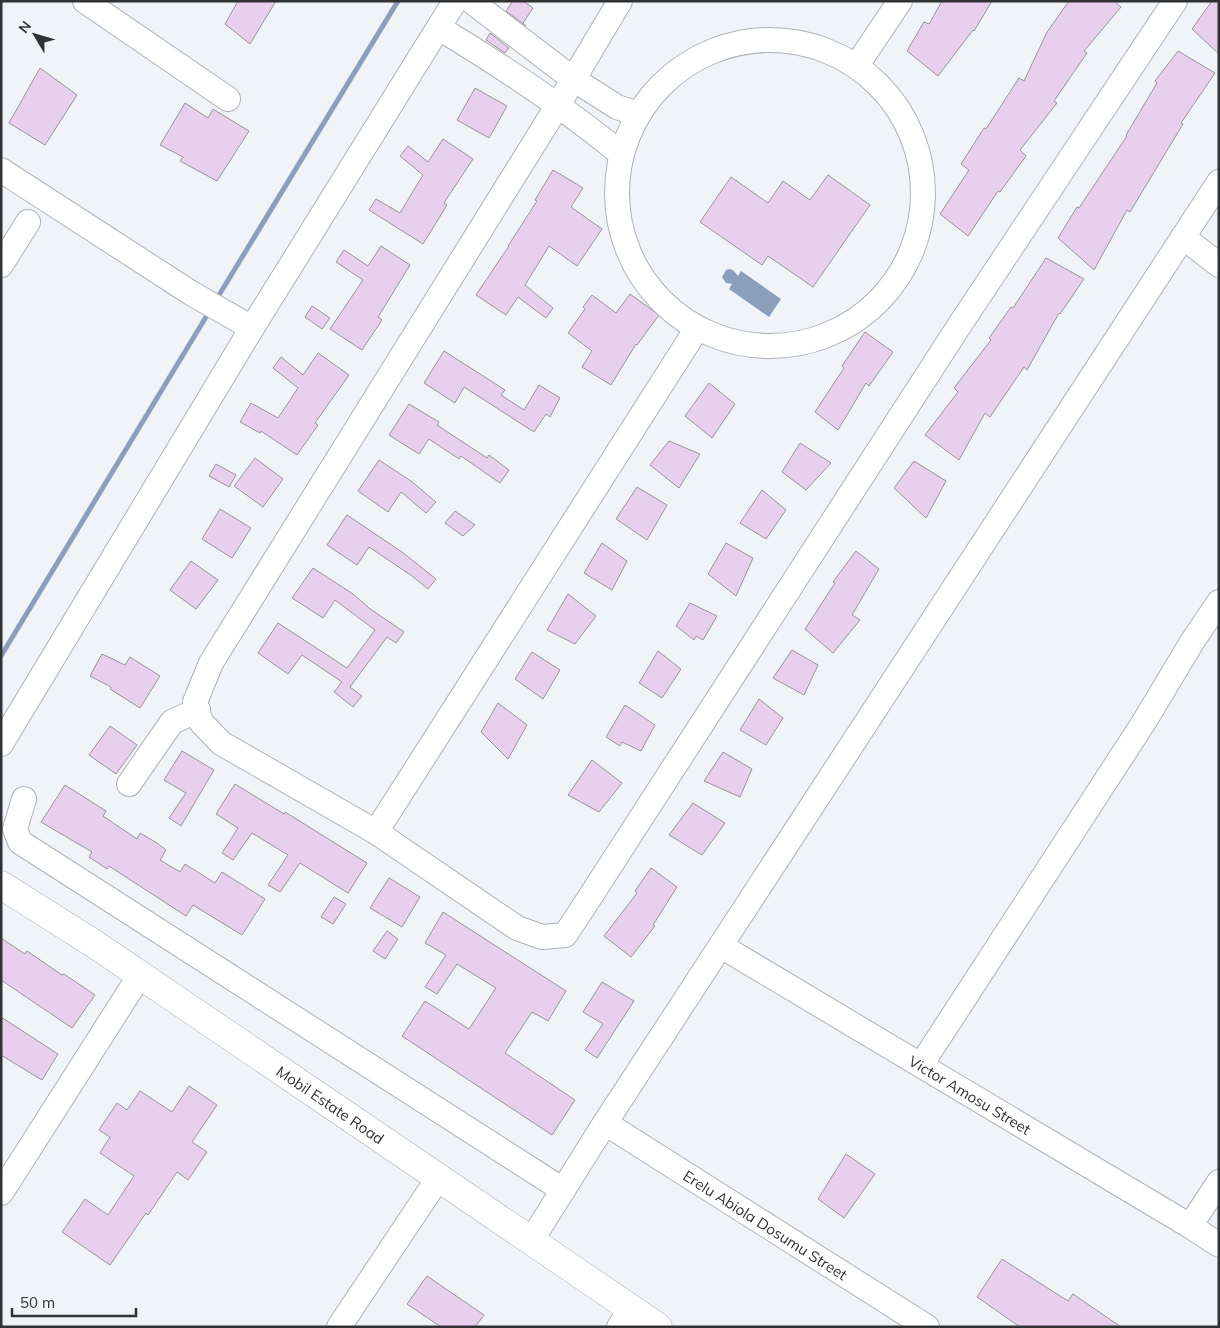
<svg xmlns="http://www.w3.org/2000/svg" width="1220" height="1328" viewBox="0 0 1220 1328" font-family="Mulish,sans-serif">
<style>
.water{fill:#8b9fbd}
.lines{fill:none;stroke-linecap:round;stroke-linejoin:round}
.stream{stroke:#8b9fbd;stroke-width:5}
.building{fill:#e8cfee;stroke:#979498}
.minor-casing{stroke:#aeb2b6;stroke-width:26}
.major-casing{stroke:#aeb2b6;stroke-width:29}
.minor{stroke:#fff;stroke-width:24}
.major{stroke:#fff;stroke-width:28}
.labels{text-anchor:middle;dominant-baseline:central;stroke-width:5;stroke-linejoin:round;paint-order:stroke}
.street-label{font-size:15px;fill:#313234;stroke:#f0f4f8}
</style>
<rect width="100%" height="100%" fill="#f0f4f8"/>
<path class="water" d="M 730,269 L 734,271 L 738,276 L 741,271 L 781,299 L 769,317 L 729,289 L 732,284 L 726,283 L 722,277 L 726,270 Z"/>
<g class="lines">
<g class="stream">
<path d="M 216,300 L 398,1"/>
<path d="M 1,656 L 209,312"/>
</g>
</g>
<g class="building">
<path d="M 238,1 L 276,1 L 250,44 L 225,24 Z"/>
<path d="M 513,1 L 523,1 L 533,8 L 523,23 L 526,26 L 506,11 Z"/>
<path d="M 942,1 L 992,1 L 974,31 L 973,30 L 938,76 L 907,51 L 924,22 L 929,24 Z"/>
<path d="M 1069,1 L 1114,1 L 1121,7 L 1084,51 L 1087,53 L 1054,101 L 1057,103 L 1020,150 L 1026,156 L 1000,192 L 998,191 L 968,236 L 940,214 L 969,170 L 961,164 L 984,128 L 986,129 L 1019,78 L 1024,81 L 1047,32 Z"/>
<path d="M 1212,1 L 1219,1 L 1219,54 L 1192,29 Z"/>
<path d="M 490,33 L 509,48 L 505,53 L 486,40 Z"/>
<path d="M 1178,51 L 1215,73 L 1181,123 L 1183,124 L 1130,212 L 1127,210 L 1094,270 L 1058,238 L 1077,207 L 1079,208 L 1127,136 L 1126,135 L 1157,83 L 1155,81 Z"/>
<path d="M 40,68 L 77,95 L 45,145 L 9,123 Z"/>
<path d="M 475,88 L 507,106 L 489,138 L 457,120 Z"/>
<path d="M 185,103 L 208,118 L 213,109 L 249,131 L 217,181 L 180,161 L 183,157 L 160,145 Z"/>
<path d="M 443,139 L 473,159 L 444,203 L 447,205 L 423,244 L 369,210 L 376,199 L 400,213 L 423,175 L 400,156 L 408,146 L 428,162 Z"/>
<path d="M 553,170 L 583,188 L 571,207 L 602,229 L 577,266 L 549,246 L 525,285 L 553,308 L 546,318 L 518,297 L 506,315 L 476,295 L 509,246 L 508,246 L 537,201 L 535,200 Z"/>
<path d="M 828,175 L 870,205 L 813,287 L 768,256 L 762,265 L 700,222 L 731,177 L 768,203 L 783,181 L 810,200 Z"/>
<path d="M 381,246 L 410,265 L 378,317 L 382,320 L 362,350 L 330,329 L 363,280 L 336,262 L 344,250 L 368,266 Z"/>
<path d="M 1046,258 L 1084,279 L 1060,314 L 1059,313 L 1027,370 L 1024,367 L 990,417 L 985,413 L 959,460 L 925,435 L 958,392 L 954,388 L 991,340 L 989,338 L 1011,307 L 1013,308 Z"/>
<path d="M 630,294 L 659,315 L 637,345 L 636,344 L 611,385 L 582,367 L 592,351 L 568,333 L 585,309 L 583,307 L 592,295 L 616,313 Z"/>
<path d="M 312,306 L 330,318 L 322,329 L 305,317 Z"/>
<path d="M 865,332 L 893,352 L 869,386 L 866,383 L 838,430 L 815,412 L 844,368 L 842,366 Z"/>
<path d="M 444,351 L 505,390 L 501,395 L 524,410 L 539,385 L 560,398 L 550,417 L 546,414 L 534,432 L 464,387 L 455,403 L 424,383 Z"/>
<path d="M 318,353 L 349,375 L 315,423 L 318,425 L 297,455 L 261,431 L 260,433 L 240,422 L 251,403 L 278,418 L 298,388 L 273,368 L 281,357 L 303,375 Z"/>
<path d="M 709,383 L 735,404 L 712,438 L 685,416 Z"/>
<path d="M 409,404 L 439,422 L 437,425 L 487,458 L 489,455 L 509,470 L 500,483 L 461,456 L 459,459 L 429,439 L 419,454 L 389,435 Z"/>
<path d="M 669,441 L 700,454 L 679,488 L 650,465 Z"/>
<path d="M 800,443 L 831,463 L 806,490 L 782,472 Z"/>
<path d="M 255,458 L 283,479 L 263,507 L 234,486 Z"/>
<path d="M 379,460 L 411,481 L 436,502 L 426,513 L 401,492 L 388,512 L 358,491 Z"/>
<path d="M 914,461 L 946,481 L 926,518 L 894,488 Z"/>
<path d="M 216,464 L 236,475 L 229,487 L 209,476 Z"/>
<path d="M 637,487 L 667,505 L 647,540 L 616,519 Z"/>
<path d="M 762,490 L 786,510 L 766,539 L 740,523 Z"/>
<path d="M 220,509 L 251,528 L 232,558 L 202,539 Z"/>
<path d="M 455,511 L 475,525 L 463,536 L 445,523 Z"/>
<path d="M 347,515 L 402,552 L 436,579 L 428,589 L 412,576 L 369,547 L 357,565 L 327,545 Z"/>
<path d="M 602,543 L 627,561 L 612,590 L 584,573 Z"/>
<path d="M 726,543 L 753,558 L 736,596 L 708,574 Z"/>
<path d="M 856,551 L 879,569 L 852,615 L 860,620 L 833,653 L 805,629 L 835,583 L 833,582 Z"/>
<path d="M 191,561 L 218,580 L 196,609 L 170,590 Z"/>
<path d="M 313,568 L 353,594 L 369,608 L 404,632 L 396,643 L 387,637 L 350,687 L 362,696 L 353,707 L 334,692 L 342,682 L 302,655 L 288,674 L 258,653 L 278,623 L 347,668 L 375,630 L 335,600 L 323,618 L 292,598 Z"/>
<path d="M 568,594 L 596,616 L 575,644 L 547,630 Z"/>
<path d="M 690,603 L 717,616 L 703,640 L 696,636 L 694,640 L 676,626 Z"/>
<path d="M 792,650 L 818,665 L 804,695 L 773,678 Z"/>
<path d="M 658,651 L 681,669 L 662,698 L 639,683 Z"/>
<path d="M 532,652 L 560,670 L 543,699 L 515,679 Z"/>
<path d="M 102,654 L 125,665 L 130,657 L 160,676 L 140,708 L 110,689 L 111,687 L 90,676 Z"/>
<path d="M 759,699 L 783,718 L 766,745 L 740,730 Z"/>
<path d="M 498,703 L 527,725 L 508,759 L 481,732 Z"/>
<path d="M 625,705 L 655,725 L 641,751 L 622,742 L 620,746 L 606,737 Z"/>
<path d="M 110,726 L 137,745 L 116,774 L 89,755 Z"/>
<path d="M 182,751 L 214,770 L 181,826 L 169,818 L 186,793 L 164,780 Z"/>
<path d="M 723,752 L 752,769 L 740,797 L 704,781 Z"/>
<path d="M 592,760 L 622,783 L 599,812 L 568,795 Z"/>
<path d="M 235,784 L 284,814 L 285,812 L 367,863 L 348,893 L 300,863 L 280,892 L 268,885 L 288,855 L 252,833 L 233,860 L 222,853 L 238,828 L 216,814 Z"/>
<path d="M 65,785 L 106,811 L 103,816 L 137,839 L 140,833 L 157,843 L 166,850 L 160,860 L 180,872 L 185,864 L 215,883 L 222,872 L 265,899 L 242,935 L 193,905 L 186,916 L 109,866 L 107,869 L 89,857 L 92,852 L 41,822 Z"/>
<path d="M 693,803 L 725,823 L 702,855 L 669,835 Z"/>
<path d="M 651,868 L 677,887 L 653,925 L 655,926 L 631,957 L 604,936 L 637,893 L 635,891 Z"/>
<path d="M 389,878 L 420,897 L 402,927 L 370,908 Z"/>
<path d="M 334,897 L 346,904 L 333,924 L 321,917 Z"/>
<path d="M 443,912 L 566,991 L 548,1021 L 532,1012 L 505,1053 L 575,1100 L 552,1135 L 402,1036 L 425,1001 L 469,1029 L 496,988 L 457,964 L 437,994 L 425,987 L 446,955 L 425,943 Z"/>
<path d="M 387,931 L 398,939 L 385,959 L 373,951 Z"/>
<path d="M 1,938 L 25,954 L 27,951 L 62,975 L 64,974 L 95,995 L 72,1028 L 1,980 Z"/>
<path d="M 602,982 L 634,1001 L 597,1058 L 585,1050 L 603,1024 L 583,1012 Z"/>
<path d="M 1,1017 L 58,1054 L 42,1080 L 1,1055 Z"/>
<path d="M 189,1086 L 217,1105 L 192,1142 L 207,1152 L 188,1180 L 177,1172 L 148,1215 L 146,1213 L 110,1265 L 62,1232 L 85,1199 L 108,1215 L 134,1176 L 100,1153 L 110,1137 L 99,1130 L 117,1103 L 127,1110 L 140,1091 L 172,1112 Z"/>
<path d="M 846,1154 L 875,1174 L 844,1218 L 818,1199 Z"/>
<path d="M 1002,1259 L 1068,1301 L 1073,1294 L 1121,1327 L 1020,1327 L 977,1297 Z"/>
<path d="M 427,1276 L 484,1315 L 475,1327 L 441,1327 L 407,1304 Z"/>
</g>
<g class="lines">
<defs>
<g id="minor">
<path d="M 85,1 L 228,99"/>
<path d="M 471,1 L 573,79 L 617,107 L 638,114"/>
<path d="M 620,1 L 558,105 L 211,663 L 195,702 L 201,722 L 221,743 L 376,832 L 517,928 L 542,937 L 565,935 L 579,914 L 959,326 L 1175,1"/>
<path d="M 439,28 C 502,66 564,107 621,154"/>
<circle cx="770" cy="193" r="153"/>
<path d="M 857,65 L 900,1"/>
<path d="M 1,170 L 191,293 L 252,328"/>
<path d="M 1183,237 L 1219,265"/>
<path d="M 1,265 L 28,222"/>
<path d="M 1,744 L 252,328 L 455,1"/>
<path d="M 129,784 L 172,722 L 198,710"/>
<path d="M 24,799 L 15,829 L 20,842 L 563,1190"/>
<path d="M 376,832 L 696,330"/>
<path id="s1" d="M 721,946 L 1190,1226 L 1219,1245"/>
<path d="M 921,1065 L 1144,722 L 1192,642 L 1219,602"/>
<path id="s2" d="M 605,1123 L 927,1327"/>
<path d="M 1,1193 L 140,975"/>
<path d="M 1190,1226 L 1219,1182"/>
<path d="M 531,1241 L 605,1123 L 1219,182"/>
<path d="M 339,1327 L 439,1177"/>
<path d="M 619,1327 L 632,1309"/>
</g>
<g id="major">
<path id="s3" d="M 1,885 L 96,945 L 658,1327"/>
</g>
</defs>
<use href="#minor" class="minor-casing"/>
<use href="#major" class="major-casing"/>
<use href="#minor" class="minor"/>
<use href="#major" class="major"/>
</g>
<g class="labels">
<g class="street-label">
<text stroke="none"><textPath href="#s1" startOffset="290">Victor Amosu Street</textPath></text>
<text stroke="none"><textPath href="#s3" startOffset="396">Mobil Estate Road</textPath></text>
<text stroke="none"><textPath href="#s2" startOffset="190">Erelu Abiola Dosumu Street</textPath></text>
</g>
</g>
<rect width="1220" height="1328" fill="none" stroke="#313234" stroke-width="5"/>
<g transform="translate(35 35) rotate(308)" stroke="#f0f4f8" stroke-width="4" paint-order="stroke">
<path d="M0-4L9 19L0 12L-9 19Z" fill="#313234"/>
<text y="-8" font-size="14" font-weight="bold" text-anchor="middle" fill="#313234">N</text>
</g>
<path d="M12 1308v8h124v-8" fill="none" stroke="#313234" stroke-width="2.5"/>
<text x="20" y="1308" font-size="15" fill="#313234" stroke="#f0f4f8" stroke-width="4" paint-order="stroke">50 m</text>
</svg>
